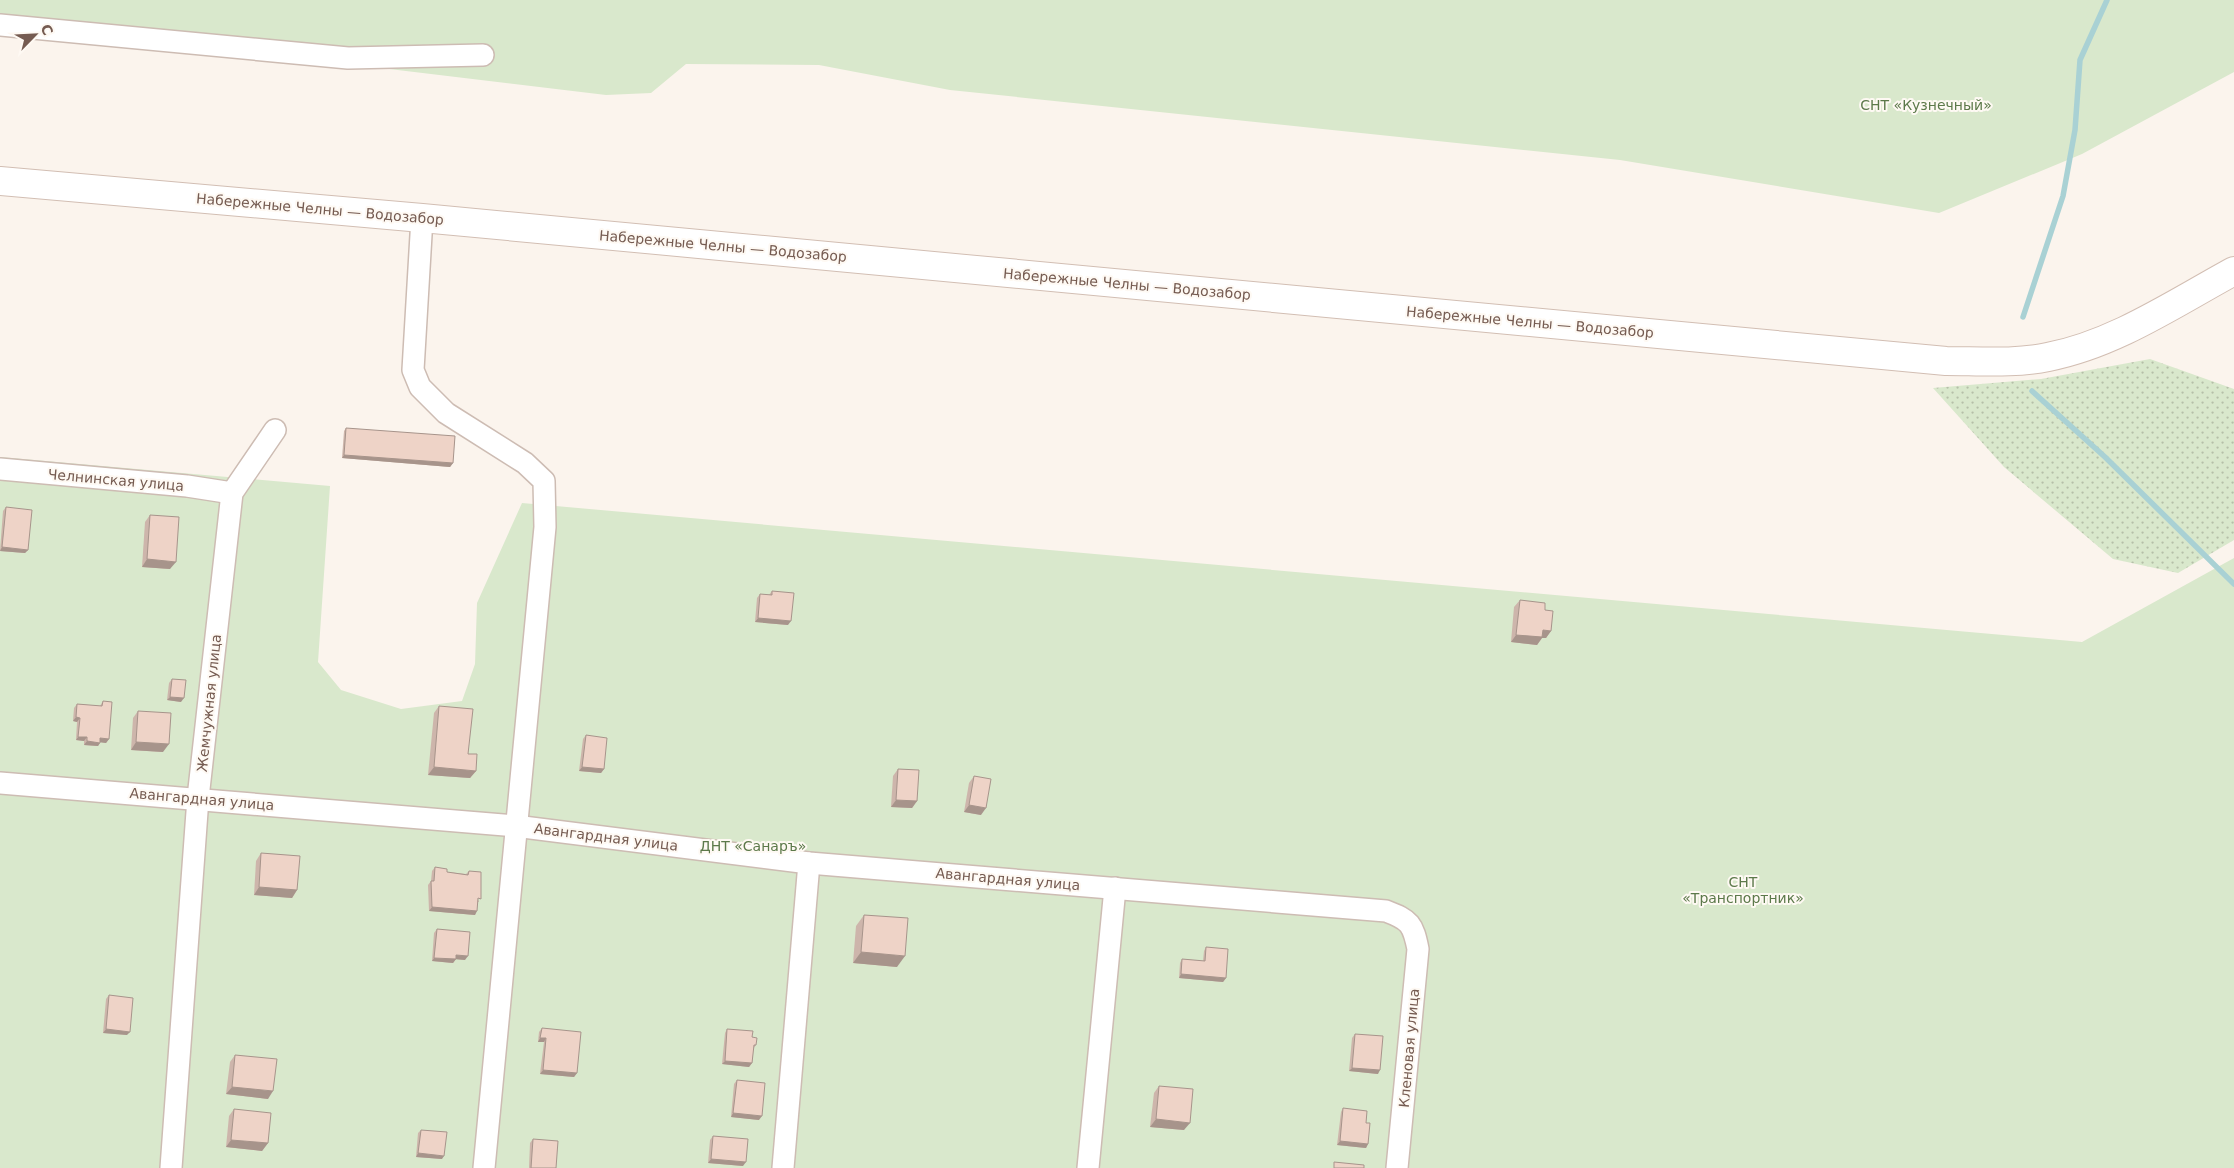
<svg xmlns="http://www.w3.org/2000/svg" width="2234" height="1168" viewBox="0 0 2234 1168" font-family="'DejaVu Sans',sans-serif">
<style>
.grass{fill:url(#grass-dots)}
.green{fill:#d9e8cc}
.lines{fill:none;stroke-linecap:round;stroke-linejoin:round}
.stream{stroke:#a9d1d4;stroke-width:5.5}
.minor-casing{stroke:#cdbcb3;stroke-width:24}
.secondary-casing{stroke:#d2beb3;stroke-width:30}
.minor{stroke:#fff;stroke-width:21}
.secondary{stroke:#fff;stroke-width:28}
.wall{fill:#cdb5ab}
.shaded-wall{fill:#a7948b}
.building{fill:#eed3c7;stroke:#a7948b}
.labels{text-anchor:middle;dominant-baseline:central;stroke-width:4;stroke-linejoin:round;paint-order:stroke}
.park-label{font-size:14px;fill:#5c794a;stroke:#fef9f3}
.street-label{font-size:14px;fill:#755b51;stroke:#fef9f3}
</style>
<defs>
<pattern id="grass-dots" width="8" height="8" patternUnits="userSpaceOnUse" patternTransform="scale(1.25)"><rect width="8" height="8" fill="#d9e8cc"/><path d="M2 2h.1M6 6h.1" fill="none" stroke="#b5bfa8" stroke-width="1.8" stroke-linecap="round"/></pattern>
</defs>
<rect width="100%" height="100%" fill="#fbf4ed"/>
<path class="grass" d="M 2150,359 L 2234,389 L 2234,540 L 2178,573 L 2113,559 L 2004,467 L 1933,388 L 2041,379 Z"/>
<g class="green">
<path d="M 0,0 L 2234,0 L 2234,72 L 2082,154 L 1939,213 L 1620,160 L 950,90 L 819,65 L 686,64 L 651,93 L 606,95 L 356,65 L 0,31 Z"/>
<path d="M 0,457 L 330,486 L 318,662 L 341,690 L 401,709 L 462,701 L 475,664 L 477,603 L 522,503 L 2082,642 L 2234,558 L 2234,1168 L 0,1168 Z"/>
</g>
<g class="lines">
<g class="stream">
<path d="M 2023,317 L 2063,196 L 2075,130 L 2080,60 L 2107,0"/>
<path d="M 2032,391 L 2105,457 L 2234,584"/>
</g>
<defs>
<g id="minor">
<path d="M 0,25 L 348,58 L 483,55"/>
<path d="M 422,218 L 413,370 L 420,387 L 446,413 L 525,463 L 544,481 L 545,527 L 484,1168"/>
<path d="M 0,469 L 187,486 L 232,493"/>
<path d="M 0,783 L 515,826 L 809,863 L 1386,911 C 1410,920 1413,924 1418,949 L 1397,1168"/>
<path d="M 171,1168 L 198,798 L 232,493 L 275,430"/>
<path d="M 783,1168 L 809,863"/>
<path d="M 1088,1168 L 1115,888"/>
</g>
<path id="secondary" d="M 0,181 L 422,218 L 1946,361 C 1979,361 2015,364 2048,357 C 2115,344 2175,303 2234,271"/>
</defs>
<use href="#minor" class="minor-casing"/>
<use href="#secondary" class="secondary-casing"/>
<use href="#minor" class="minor"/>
<use href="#secondary" class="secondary"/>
</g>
<g class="wall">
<path d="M 346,428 L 453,463 L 450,467 L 342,458 L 344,431 Z"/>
<path d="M 6,507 L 28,550 L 25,553 L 0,551 L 3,511 Z"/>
<path d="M 150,515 L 170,569 L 142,567 L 145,522 Z"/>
<path d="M 772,591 L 788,625 L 755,622 L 757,598 L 760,594 L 769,595 Z"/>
<path d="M 1520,600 L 1545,610 L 1551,631 L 1546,638 L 1542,638 L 1537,645 L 1511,642 L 1514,607 Z"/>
<path d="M 172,679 L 181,702 L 167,700 L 169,683 Z"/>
<path d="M 103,701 L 109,739 L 106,743 L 100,742 L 98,746 L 84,745 L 84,741 L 76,740 L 77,722 L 73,721 L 74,708 L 77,704 L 100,706 Z"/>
<path d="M 439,706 L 476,771 L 470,778 L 428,775 L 434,713 Z"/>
<path d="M 138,711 L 163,752 L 131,750 L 133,718 Z"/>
<path d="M 586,735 L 604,769 L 601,773 L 579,771 L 583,739 Z"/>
<path d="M 898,769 L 917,801 L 912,808 L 891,807 L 893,776 Z"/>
<path d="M 974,776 L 981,815 L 964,812 L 969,783 Z"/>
<path d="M 261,853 L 297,890 L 292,898 L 254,895 L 256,861 Z"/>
<path d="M 435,867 L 447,872 L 466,874 L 469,871 L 479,902 L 478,902 L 475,915 L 429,911 L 428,885 L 431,881 L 432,871 Z"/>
<path d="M 864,915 L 897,967 L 853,963 L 856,926 Z"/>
<path d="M 437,929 L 465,960 L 456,959 L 453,963 L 432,961 L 434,933 Z"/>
<path d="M 1206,947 L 1226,978 L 1223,982 L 1179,978 L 1180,963 L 1182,959 L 1203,961 L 1204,951 Z"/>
<path d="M 109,995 L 127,1035 L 103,1033 L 106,999 Z"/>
<path d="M 542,1028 L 577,1073 L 574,1077 L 540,1074 L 544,1042 L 538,1042 L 539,1032 Z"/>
<path d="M 727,1029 L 752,1037 L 756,1045 L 753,1049 L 752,1063 L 749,1067 L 722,1064 L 725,1033 Z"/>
<path d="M 1355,1034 L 1378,1074 L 1349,1071 L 1352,1038 Z"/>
<path d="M 235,1055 L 268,1099 L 226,1094 L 230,1062 Z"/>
<path d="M 737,1080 L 759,1120 L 731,1117 L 734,1084 Z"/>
<path d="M 1159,1086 L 1184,1130 L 1150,1127 L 1154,1093 Z"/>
<path d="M 1343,1108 L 1366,1123 L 1368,1144 L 1366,1148 L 1337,1145 L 1341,1112 Z"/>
<path d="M 234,1109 L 268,1143 L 262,1151 L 226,1147 L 229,1116 Z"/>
<path d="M 421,1130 L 442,1159 L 416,1157 L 418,1133 Z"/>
<path d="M 713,1136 L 743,1166 L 708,1163 L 710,1140 Z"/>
<path d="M 533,1139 L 556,1168 L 529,1168 L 530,1143 Z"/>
</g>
<g class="shaded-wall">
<path d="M 344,455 L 453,463 L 450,467 L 342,458 Z"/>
<path d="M 2,547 L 28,550 L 25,553 L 0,551 Z"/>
<path d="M 147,559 L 176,562 L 170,569 L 142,567 Z"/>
<path d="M 758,618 L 791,621 L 788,625 L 755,622 Z"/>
<path d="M 1543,630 L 1551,631 L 1546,638 L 1542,638 L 1537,645 L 1511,642 L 1516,635 Z"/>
<path d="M 170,697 L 184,698 L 181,702 L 167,700 Z"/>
<path d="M 76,717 L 80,718 L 77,722 L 73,721 Z"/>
<path d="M 78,737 L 87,737 L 84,741 L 76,740 Z"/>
<path d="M 100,738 L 109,739 L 106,743 L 98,742 Z"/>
<path d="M 87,741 L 100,743 L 98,746 L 84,745 Z"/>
<path d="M 136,742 L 169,744 L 163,752 L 131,750 Z"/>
<path d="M 434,767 L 476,771 L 470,778 L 428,775 Z"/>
<path d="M 582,767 L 604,769 L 601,773 L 579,771 Z"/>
<path d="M 896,800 L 917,801 L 912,808 L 891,807 Z"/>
<path d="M 969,805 L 986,808 L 981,815 L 964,812 Z"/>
<path d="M 259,887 L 297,890 L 292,898 L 254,895 Z"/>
<path d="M 432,907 L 477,911 L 475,915 L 429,911 Z"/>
<path d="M 861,952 L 905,956 L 897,967 L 853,963 Z"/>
<path d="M 456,955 L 468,956 L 465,960 L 453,959 Z"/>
<path d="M 434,958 L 456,959 L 453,963 L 432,961 Z"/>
<path d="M 1181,974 L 1226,978 L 1223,982 L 1179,978 Z"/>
<path d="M 106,1029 L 130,1032 L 127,1035 L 103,1033 Z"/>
<path d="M 540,1038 L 546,1038 L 544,1042 L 538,1042 Z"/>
<path d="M 725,1061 L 752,1063 L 749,1067 L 722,1064 Z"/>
<path d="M 1352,1068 L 1380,1070 L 1378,1074 L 1349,1071 Z"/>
<path d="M 543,1070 L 577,1073 L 574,1077 L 540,1074 Z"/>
<path d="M 232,1087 L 273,1091 L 268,1099 L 226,1094 Z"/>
<path d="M 733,1113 L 762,1116 L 759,1120 L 731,1117 Z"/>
<path d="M 1156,1119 L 1190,1123 L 1184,1130 L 1150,1127 Z"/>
<path d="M 231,1140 L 268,1143 L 262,1151 L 226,1147 Z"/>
<path d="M 1340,1141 L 1368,1144 L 1366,1148 L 1337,1145 Z"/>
<path d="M 418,1153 L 444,1156 L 442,1159 L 416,1157 Z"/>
<path d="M 711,1159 L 746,1162 L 743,1166 L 708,1163 Z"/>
</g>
<g class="building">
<path d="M 346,428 L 455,436 L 453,463 L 344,455 Z"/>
<path d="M 6,507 L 32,510 L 28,550 L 2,547 Z"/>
<path d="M 150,515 L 179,517 L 176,562 L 147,559 Z"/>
<path d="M 772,591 L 794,593 L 791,621 L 758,618 L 760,594 L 772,595 Z"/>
<path d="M 1520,600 L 1545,603 L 1545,610 L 1553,611 L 1551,631 L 1543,630 L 1542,637 L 1516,635 Z"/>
<path d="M 172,679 L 186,680 L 184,698 L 170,697 Z"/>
<path d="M 103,701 L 112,702 L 109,739 L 100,738 L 100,743 L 87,741 L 87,737 L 78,737 L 80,718 L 76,717 L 77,704 L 102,706 Z"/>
<path d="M 439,706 L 473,709 L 468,754 L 477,754 L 476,771 L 434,767 Z"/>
<path d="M 138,711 L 171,713 L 169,744 L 136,742 Z"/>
<path d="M 586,735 L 607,738 L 604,769 L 582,767 Z"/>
<path d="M 898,769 L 919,770 L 917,801 L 896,800 Z"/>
<path d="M 974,776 L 991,779 L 986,808 L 969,805 Z"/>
<path d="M 261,853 L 300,856 L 297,890 L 259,887 Z"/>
<path d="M 435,867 L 447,869 L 447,872 L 468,875 L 469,871 L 481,872 L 481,899 L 478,898 L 477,911 L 432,907 L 431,881 L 434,881 Z"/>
<path d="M 864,915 L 908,918 L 905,956 L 861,952 Z"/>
<path d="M 437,929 L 470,932 L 468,956 L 456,955 L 456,959 L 434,958 Z"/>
<path d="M 1206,947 L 1228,949 L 1226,978 L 1181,974 L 1182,959 L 1205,961 Z"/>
<path d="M 109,995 L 133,998 L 130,1032 L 106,1029 Z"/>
<path d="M 542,1028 L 581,1032 L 577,1073 L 543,1070 L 546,1038 L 540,1038 Z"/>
<path d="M 727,1029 L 753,1031 L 752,1037 L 757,1038 L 756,1045 L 754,1045 L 752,1063 L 725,1061 Z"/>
<path d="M 1355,1034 L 1383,1036 L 1380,1070 L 1352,1068 Z"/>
<path d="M 235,1055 L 277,1059 L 273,1091 L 232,1087 Z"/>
<path d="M 737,1080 L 765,1083 L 762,1116 L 733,1113 Z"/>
<path d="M 1159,1086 L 1193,1089 L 1190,1123 L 1156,1119 Z"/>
<path d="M 1343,1108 L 1367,1111 L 1366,1123 L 1370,1123 L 1368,1144 L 1340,1141 Z"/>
<path d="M 234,1109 L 271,1113 L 268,1143 L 231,1140 Z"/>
<path d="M 421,1130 L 447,1132 L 444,1156 L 418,1153 Z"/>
<path d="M 713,1136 L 748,1139 L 746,1162 L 711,1159 Z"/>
<path d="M 533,1139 L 558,1141 L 556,1168 L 531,1168 Z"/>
<path d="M 1334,1162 L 1364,1165 L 1364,1168 L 1334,1168 Z"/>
</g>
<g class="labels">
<g class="park-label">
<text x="1926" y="105">СНТ «Кузнечный»</text>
<text x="753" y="846">ДНТ «Санаръ»</text>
<text x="1743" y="882">СНТ<tspan x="1743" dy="16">«Транспортник»</tspan></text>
</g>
<g class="street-label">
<text transform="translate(320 209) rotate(5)">Набережные Челны — Водозабор</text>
<text transform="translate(723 246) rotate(5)">Набережные Челны — Водозабор</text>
<text transform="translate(1127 284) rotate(5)">Набережные Челны — Водозабор</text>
<text transform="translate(1530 322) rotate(5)">Набережные Челны — Водозабор</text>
<text transform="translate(116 480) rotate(5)">Челнинская улица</text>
<text transform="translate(209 703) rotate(-84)">Жемчужная улица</text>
<text transform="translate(202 799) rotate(5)">Авангардная улица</text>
<text transform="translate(606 837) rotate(7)">Авангардная улица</text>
<text transform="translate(1008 879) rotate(5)">Авангардная улица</text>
<text transform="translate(1409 1048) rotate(-85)">Кленовая улица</text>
</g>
</g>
<g transform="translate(35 35) rotate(66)" stroke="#fef9f3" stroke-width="4" paint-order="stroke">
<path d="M0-4L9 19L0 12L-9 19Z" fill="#755b51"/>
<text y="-8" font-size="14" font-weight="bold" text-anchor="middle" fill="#755b51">С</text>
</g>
</svg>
